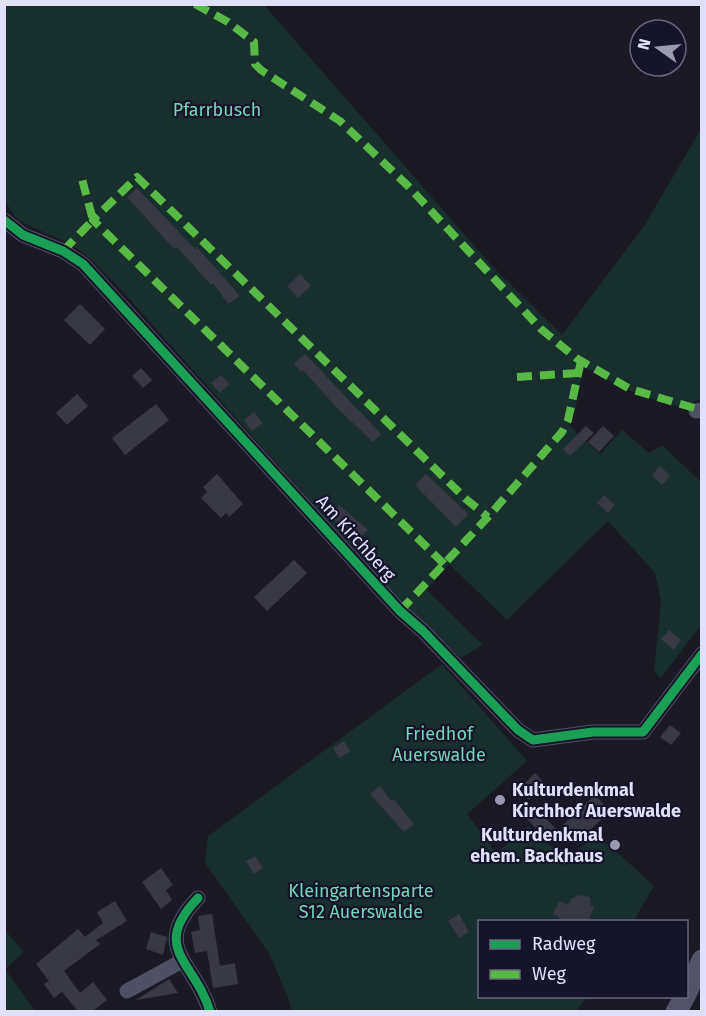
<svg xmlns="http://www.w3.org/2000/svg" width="706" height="1016" viewBox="0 0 706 1016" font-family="'Fira Sans',sans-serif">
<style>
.green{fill:#182f2e}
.building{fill:#393845}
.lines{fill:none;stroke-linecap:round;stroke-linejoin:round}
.street{stroke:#505064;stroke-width:15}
.secondary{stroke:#545469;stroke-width:21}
.quiet{stroke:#58b947;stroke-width:8;stroke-dasharray:15 8;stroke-linecap:butt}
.cycleway-casing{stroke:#161429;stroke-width:13}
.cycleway{stroke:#1a9f57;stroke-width:9}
.poi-dot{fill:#9b9ab0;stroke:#161429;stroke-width:2}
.labels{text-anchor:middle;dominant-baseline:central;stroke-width:4.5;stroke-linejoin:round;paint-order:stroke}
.park-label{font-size:18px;fill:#73d5b5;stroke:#161429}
.street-label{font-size:18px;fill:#e1e0fb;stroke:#161429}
.poi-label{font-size:18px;font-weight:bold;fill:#e1e0fb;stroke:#161429;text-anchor:start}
</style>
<rect width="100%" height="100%" fill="#1a1924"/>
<g class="green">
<path d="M 4,5 L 264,5 L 492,266 L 562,335 L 644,226 L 701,129 L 701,399 L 694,401 L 696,411 C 651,400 623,390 583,366 L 575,410 L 569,425 L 600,454 L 622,430 L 649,453 L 662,445 L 701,482 L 701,625 L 661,678 L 654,672 L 661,601 L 655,573 L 608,521 L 507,620 L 449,564 L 426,589 L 483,645 L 461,658 L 398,599 L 124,293 L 93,261 L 71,244 L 27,225 L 15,217 L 5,201 Z"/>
<path d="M 442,664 L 527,761 L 467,814 L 496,853 L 529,826 L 544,843 L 575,854 L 597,832 L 614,854 L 617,852 L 654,886 L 634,921 L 480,922 L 480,996 L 587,997 L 576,1011 L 292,1011 L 287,995 L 269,953 L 205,863 L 208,836 Z"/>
<path d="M 4,929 L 24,952 L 5,969 L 35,1011 L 5,1011 Z"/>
</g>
<g class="building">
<path d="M 137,188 L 195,249 L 197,247 L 240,296 L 228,304 L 213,283 L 211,285 L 177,247 L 174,249 L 127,197 Z"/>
<path d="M 300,274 L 311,286 L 298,298 L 287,286 Z"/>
<path d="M 80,304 L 105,329 L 90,345 L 64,320 Z"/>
<path d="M 305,354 L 381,434 L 373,442 L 336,407 L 303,370 L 301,372 L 294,363 Z"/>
<path d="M 141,368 L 152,380 L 143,388 L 132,376 Z"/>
<path d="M 221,375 L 229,384 L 220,393 L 211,383 Z"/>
<path d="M 77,394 L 88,406 L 67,425 L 56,413 Z"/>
<path d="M 156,404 L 169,420 L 125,455 L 112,438 Z"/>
<path d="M 254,412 L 263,423 L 252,431 L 244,420 Z"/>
<path d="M 586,426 L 594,433 L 570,456 L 563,449 Z"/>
<path d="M 603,426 L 614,436 L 599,452 L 588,442 Z"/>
<path d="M 660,466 L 670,476 L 662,485 L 652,475 Z"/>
<path d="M 217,474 L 243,504 L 229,517 L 226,513 L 221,518 L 201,498 L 207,492 L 203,487 Z"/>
<path d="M 426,474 L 468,514 L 456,527 L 415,485 Z"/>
<path d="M 604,495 L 615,505 L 608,513 L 597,503 Z"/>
<path d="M 339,505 L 368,530 L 357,540 L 339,522 L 338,523 L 330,516 Z"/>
<path d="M 382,558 L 392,570 L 383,578 L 373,566 Z"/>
<path d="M 294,560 L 307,573 L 267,611 L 254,597 Z"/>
<path d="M 669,630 L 681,640 L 674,650 L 661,639 Z"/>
<path d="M 670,725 L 681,733 L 671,745 L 660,737 Z"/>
<path d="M 344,741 L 350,752 L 339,758 L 333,748 Z"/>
<path d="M 535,773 L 545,784 L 529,800 L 519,789 Z"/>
<path d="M 380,786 L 391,801 L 394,799 L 414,824 L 404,832 L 370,794 Z"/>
<path d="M 595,795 L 610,811 L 576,844 L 561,827 Z"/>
<path d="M 534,806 L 558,831 L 548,841 L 524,816 Z"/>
<path d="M 615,837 L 623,845 L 615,853 L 607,845 Z"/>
<path d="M 255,856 L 263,868 L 254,874 L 246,861 Z"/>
<path d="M 161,868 L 173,885 L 166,890 L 172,900 L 161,909 L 142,882 Z"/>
<path d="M 580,895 L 590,897 L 591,906 L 594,907 L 588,921 L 558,921 L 560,917 L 553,914 L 559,901 L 568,905 L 571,899 Z"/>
<path d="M 115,901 L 127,921 L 96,940 L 100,944 L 64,971 L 80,993 L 93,982 L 107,1000 L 93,1011 L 78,1011 L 62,992 L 54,998 L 44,984 L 49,981 L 36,964 L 78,929 L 85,937 L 103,923 L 97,912 Z"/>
<path d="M 212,914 L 220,966 L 235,963 L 238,984 L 213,988 L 207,951 L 195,953 L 191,932 L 200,930 L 198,916 Z"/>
<path d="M 459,914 L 469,932 L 459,938 L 448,921 Z"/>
<path d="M 151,932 L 167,937 L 163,955 L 146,949 Z"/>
<path d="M 169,979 L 178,993 L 136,1000 L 166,981 Z"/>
</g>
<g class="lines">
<g class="street">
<path d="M 4,220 L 23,235 L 63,251 L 83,264 L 400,611 L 423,631 L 518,730 L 533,740 L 593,732 L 643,732 L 702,654"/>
<path d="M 696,411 L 702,410"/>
<path d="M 198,898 C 149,949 196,962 210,1012"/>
<path d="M 127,991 L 182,961"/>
</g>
<g class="secondary">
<path d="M 686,994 L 702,960"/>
<path d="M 676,1012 L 685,996"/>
</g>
<g class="quiet">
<path d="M 195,4 L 228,22 L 254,42 L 255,64 L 261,70 L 340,121 L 407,185 L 541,329 L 576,358 L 630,389 L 701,410"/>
<path d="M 63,251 L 93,220 L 82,179"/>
<path d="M 517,377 L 578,373"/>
<path d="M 444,564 L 93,220 L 137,177 L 467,500 L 488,517"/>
<path d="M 400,611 L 488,517 L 562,432 L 568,420 L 581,361"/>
</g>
<defs>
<g id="cycleway">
<path d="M 4,220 L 23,235 L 63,251 L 83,264 L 400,611 L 423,631 L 518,730 L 533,740 L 593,732 L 643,732 L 702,654"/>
<path d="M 198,898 C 149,949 196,962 210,1012"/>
</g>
</defs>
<use href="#cycleway" class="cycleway-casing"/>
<use href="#cycleway" class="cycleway"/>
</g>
<g class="poi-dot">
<circle cx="500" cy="800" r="6"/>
<circle cx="615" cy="845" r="6"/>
</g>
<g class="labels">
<g class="park-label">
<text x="217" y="110">Pfarrbusch</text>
<text x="439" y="734">Friedhof<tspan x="439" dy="21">Auerswalde</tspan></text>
<text x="361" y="891">Kleingartensparte<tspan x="361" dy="21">S12 Auerswalde</tspan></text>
</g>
<g class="street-label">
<text transform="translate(356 538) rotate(48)">Am Kirchberg</text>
</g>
<g class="poi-label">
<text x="512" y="790">Kulturdenkmal<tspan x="512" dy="21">Kirchhof Auerswalde</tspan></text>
<text x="603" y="835" text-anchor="end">Kulturdenkmal<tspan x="603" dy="21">ehem. Backhaus</tspan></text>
</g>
</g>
<rect width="706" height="1016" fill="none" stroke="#e1e0fb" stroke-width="12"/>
<rect x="478" y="920" width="210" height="78" fill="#161429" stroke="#67667d" stroke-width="1.5"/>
<rect x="490" y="940" width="30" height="9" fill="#1a9f57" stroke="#67667d" stroke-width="1.5"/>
<text x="532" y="950" font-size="18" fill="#e1e0fb">Radweg</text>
<rect x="490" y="970" width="30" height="9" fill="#58b947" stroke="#67667d" stroke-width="1.5"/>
<text x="532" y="980" font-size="18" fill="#e1e0fb">Weg</text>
<g transform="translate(658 48) rotate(285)"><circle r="28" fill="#161429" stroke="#67667d" stroke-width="1.5"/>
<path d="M0-4.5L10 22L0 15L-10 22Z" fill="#9b9ab0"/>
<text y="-9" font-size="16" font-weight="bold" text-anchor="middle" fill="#e1e0fb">N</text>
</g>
</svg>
